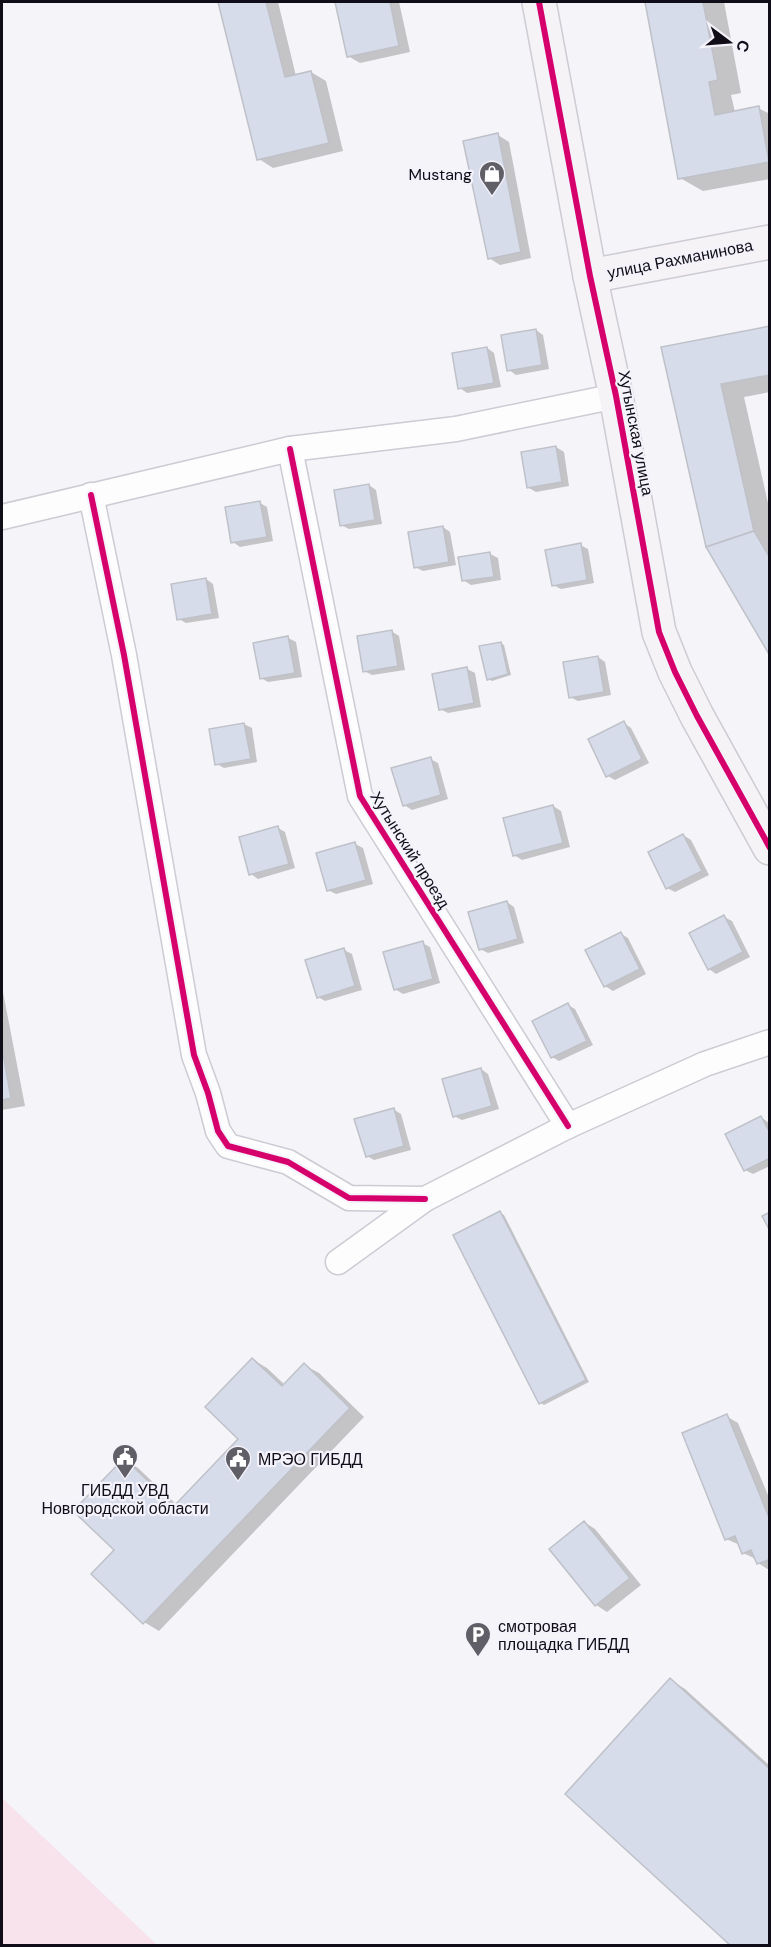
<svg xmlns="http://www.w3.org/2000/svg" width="771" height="1947" viewBox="0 0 771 1947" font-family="'DM Sans',sans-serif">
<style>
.green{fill:#f8e2ec}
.shadow{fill:#0003}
.building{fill:#d7dcea;stroke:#bfc1c9;stroke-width:1.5}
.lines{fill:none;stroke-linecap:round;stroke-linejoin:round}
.street-casing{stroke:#cdcbd3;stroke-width:27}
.secondary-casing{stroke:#cdcbd3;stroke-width:36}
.street{stroke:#fefdfe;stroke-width:24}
.secondary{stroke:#f6f3f7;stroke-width:33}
.cycleway-casing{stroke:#f4f2fa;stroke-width:10}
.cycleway{stroke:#d6006c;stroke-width:6}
.labels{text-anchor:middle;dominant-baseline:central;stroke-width:4.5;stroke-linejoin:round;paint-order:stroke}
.poi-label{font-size:16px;fill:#100d18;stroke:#f4f2fa;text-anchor:start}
.street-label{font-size:16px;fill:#100d18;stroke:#f4f2fa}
</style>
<rect width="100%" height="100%" fill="#f5f4f8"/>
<path class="green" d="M 2,1798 L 157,1945 L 2,1945 Z"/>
<g class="shadow">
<path d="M 220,2 L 278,2 L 296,76 L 311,72 L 326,81 L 343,151 L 273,168 L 259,159 Z"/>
<path d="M 337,2 L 399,2 L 410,52 L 360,63 L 348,56 Z"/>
<path d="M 647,2 L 724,2 L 741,93 L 731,95 L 735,112 L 758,108 L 770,114 L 770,179 L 703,191 L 680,178 Z"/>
<path d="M 498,135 L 509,142 L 531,258 L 500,265 L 489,258 Z"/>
<path d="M 770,327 L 770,392 L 744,397 L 770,512 L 770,653 L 663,348 Z"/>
<path d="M 536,330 L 543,335 L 549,369 L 516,375 L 509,370 Z"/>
<path d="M 487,348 L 494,353 L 501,387 L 467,393 L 460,388 Z"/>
<path d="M 556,447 L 564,452 L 569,486 L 536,492 L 529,488 Z"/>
<path d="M 369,485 L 376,490 L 382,524 L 349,529 L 341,525 Z"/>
<path d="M 260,503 L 267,507 L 273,541 L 240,547 L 233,542 Z"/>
<path d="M 443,527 L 450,532 L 456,565 L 423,571 L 415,567 Z"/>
<path d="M 580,545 L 588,549 L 594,583 L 561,589 L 553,585 Z"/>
<path d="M 490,554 L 498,558 L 501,580 L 471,585 L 463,580 Z"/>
<path d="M 206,579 L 213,584 L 219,618 L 186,623 L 179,619 Z"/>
<path d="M 391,631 L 399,636 L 405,670 L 372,675 L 364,671 Z"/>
<path d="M 288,638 L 296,642 L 302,677 L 268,682 L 261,678 Z"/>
<path d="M 500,643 L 504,645 L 511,675 L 492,681 L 488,679 Z"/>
<path d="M 598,657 L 605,662 L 611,695 L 578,701 L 570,697 Z"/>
<path d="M 467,669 L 475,673 L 481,707 L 448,713 L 440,709 Z"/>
<path d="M 624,723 L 631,728 L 649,763 L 615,780 L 608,776 Z"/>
<path d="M 244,724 L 252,728 L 257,762 L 224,768 L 217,764 Z"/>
<path d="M 430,759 L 438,763 L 448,799 L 412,810 L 404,805 Z"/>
<path d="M 553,806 L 561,811 L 570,847 L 522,860 L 514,855 Z"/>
<path d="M 278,828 L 285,832 L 295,868 L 258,879 L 251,874 Z"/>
<path d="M 683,835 L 691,840 L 709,875 L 675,892 L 667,888 Z"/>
<path d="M 355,844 L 363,848 L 373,884 L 336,894 L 328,890 Z"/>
<path d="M 507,902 L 514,907 L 524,943 L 488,953 L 480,949 Z"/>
<path d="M 724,917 L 732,921 L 750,957 L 716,974 L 709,969 Z"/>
<path d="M 621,934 L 628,938 L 646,974 L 613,991 L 605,986 Z"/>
<path d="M 422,943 L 430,947 L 440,983 L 403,994 L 395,989 Z"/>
<path d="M 344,950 L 352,954 L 362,990 L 325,1001 L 318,997 Z"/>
<path d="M 2,987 L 25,1106 L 2,1110 Z"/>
<path d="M 568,1005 L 575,1009 L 593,1045 L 559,1061 L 552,1057 Z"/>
<path d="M 481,1069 L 488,1074 L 499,1109 L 462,1120 L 454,1116 Z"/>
<path d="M 393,1109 L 401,1114 L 411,1150 L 374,1160 L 367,1156 Z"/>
<path d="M 761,1117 L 770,1124 L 770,1166 L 753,1174 L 745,1170 Z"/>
<path d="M 500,1213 L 504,1215 L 589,1382 L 544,1405 L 541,1403 Z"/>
<path d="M 253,1360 L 267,1368 L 285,1385 L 304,1365 L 319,1373 L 364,1417 L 159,1631 L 144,1622 L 116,1550 L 124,1460 L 138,1468 L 177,1505 L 240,1439 Z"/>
<path d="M 726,1416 L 738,1423 L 770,1500 L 769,1570 L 758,1563 L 756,1559 L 743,1553 L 740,1545 L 726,1539 Z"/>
<path d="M 584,1522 L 595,1529 L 641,1585 L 607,1612 L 596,1605 Z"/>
<path d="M 671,1680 L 685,1689 L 770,1766 L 770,1946 Z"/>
</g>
<g class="building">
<path d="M 218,2 L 266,2 L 285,77 L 311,71 L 329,143 L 257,160 Z"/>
<path d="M 335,2 L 390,2 L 399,46 L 347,57 Z"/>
<path d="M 645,2 L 703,2 L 718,80 L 709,82 L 715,115 L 759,106 L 769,162 L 678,179 Z"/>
<path d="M 498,133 L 521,252 L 488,259 L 463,141 Z"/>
<path d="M 770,326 L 770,375 L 721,384 L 754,531 L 706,547 L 661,347 Z"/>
<path d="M 536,329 L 542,365 L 507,371 L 501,335 Z"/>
<path d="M 487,347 L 494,383 L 458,389 L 452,353 Z"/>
<path d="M 556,446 L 562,482 L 527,488 L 521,452 Z"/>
<path d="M 369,484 L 375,520 L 340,526 L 334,490 Z"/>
<path d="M 260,501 L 267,537 L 231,543 L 225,507 Z"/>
<path d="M 443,526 L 449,562 L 414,568 L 408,532 Z"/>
<path d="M 754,531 L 770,558 L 770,656 L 706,547 Z"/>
<path d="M 581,543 L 587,580 L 552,586 L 545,550 Z"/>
<path d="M 490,552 L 494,577 L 462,581 L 458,557 Z"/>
<path d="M 206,578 L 212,614 L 177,620 L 171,584 Z"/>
<path d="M 392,630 L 398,666 L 363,672 L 357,636 Z"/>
<path d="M 288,636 L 295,673 L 260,679 L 253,643 Z"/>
<path d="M 501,642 L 508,674 L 487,680 L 479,646 Z"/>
<path d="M 598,656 L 604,692 L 569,698 L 563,662 Z"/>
<path d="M 467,667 L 474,703 L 439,710 L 432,674 Z"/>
<path d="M 624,721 L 642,759 L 606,777 L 588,739 Z"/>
<path d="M 244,723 L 251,759 L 215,765 L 209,729 Z"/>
<path d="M 431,757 L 441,795 L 403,806 L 391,768 Z"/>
<path d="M 553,805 L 563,843 L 513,856 L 503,818 Z"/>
<path d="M 278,826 L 289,864 L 249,875 L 239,837 Z"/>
<path d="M 683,834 L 702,871 L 666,889 L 648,852 Z"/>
<path d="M 355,842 L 366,880 L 327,891 L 316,853 Z"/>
<path d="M 507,901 L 518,939 L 479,950 L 468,912 Z"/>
<path d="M 724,915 L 743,952 L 708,970 L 689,933 Z"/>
<path d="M 621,932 L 640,969 L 604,987 L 585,950 Z"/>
<path d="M 423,941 L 433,979 L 394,990 L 383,952 Z"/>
<path d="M 344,948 L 355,986 L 317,998 L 305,960 Z"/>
<path d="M 568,1003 L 587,1041 L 551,1058 L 532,1021 Z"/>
<path d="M 2,1048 L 11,1098 L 2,1100 Z"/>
<path d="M 481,1068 L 492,1106 L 453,1117 L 442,1079 Z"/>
<path d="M 394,1108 L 404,1146 L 366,1157 L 354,1119 Z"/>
<path d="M 761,1116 L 770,1133 L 770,1158 L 744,1171 L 725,1134 Z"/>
<path d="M 500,1211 L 586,1380 L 539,1404 L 453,1235 Z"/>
<path d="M 770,1212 L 770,1231 L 762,1216 Z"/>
<path d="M 252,1358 L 282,1386 L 304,1363 L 350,1408 L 143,1624 L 91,1574 L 114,1550 L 73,1511 L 124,1458 L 174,1506 L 238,1439 L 205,1407 Z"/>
<path d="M 727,1414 L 770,1520 L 770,1562 L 768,1560 L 757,1564 L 751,1550 L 742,1554 L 735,1536 L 725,1540 L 682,1433 Z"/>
<path d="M 584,1521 L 630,1578 L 595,1606 L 549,1549 Z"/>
<path d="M 670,1678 L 770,1769 L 770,1946 L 731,1946 L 565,1794 Z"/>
</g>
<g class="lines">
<defs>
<g id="street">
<path d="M 290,449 L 360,796 L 568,1126"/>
<path d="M 91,495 L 124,655 L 194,1055 L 208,1093 L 218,1131 L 228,1146 L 288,1162 L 349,1198 L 425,1199"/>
<path d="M 2,517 L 290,449 L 456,429 L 616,396"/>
<path d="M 338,1262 L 425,1199 L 568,1126 L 705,1064 L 770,1042"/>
</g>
<g id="secondary">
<path d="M 539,2 L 590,276 L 616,396 L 659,632 L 675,672 L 697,716 L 770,848"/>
<path d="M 590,276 L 770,242"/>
</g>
</defs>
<use href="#street" class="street-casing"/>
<use href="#secondary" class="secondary-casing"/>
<use href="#street" class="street"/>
<use href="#secondary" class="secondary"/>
<defs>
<g id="cycleway">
<path d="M 539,2 L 590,276 L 616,396 L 659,632 L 675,672 L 697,716 L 770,848"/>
<path d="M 290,449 L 360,796 L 568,1126"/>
<path d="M 91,495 L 124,655 L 194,1055 L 208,1093 L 218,1131 L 228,1146 L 288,1162 L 349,1198 L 425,1199"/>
</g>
</defs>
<use href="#cycleway" class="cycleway-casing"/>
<use href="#cycleway" class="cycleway"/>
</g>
<defs>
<symbol id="shop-pin" viewBox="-11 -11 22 30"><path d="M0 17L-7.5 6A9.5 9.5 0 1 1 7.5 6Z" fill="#605e66" stroke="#f4f2fa"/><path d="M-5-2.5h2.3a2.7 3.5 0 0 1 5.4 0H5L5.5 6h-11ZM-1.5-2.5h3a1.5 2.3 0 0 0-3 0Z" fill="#fff"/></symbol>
<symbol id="civic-pin" viewBox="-11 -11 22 30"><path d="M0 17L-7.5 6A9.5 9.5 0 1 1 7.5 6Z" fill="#605e66" stroke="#f4f2fa"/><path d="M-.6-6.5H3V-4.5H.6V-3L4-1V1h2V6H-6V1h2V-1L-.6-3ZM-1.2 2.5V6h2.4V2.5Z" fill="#fff"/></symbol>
<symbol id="parking-pin" viewBox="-11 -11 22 30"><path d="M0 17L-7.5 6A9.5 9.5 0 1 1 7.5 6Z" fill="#605e66" stroke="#f4f2fa"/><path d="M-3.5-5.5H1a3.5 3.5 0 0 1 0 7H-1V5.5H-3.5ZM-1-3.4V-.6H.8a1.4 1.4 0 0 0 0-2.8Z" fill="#fff"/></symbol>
</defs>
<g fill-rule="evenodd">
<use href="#shop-pin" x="477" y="159" width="30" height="40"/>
<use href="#civic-pin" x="110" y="1442" width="30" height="40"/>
<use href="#civic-pin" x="223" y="1444" width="30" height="40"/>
<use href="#parking-pin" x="463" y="1620" width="30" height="40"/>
</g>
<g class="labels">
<g class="poi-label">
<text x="472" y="174" text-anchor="end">Mustang</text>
<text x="258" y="1459">МРЭО ГИБДД</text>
<text x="125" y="1490" text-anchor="middle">ГИБДД УВД<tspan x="125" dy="18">Новгородской области</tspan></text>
<text x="498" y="1626">смотровая<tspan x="498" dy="18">площадка ГИБДД</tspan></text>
</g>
<g class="street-label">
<text transform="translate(680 259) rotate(-11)">улица Рахманинова</text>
<text transform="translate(636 433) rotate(79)">Хутынская улица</text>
<text transform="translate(410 850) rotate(58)">Хутынский проезд</text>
</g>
</g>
<rect width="771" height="1947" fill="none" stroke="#100d18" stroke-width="6"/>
<g transform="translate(729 42) rotate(106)" stroke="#f4f2fa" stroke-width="4.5" paint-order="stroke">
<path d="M0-4.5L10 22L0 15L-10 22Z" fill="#100d18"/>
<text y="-9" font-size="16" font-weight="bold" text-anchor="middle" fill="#100d18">С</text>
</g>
</svg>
